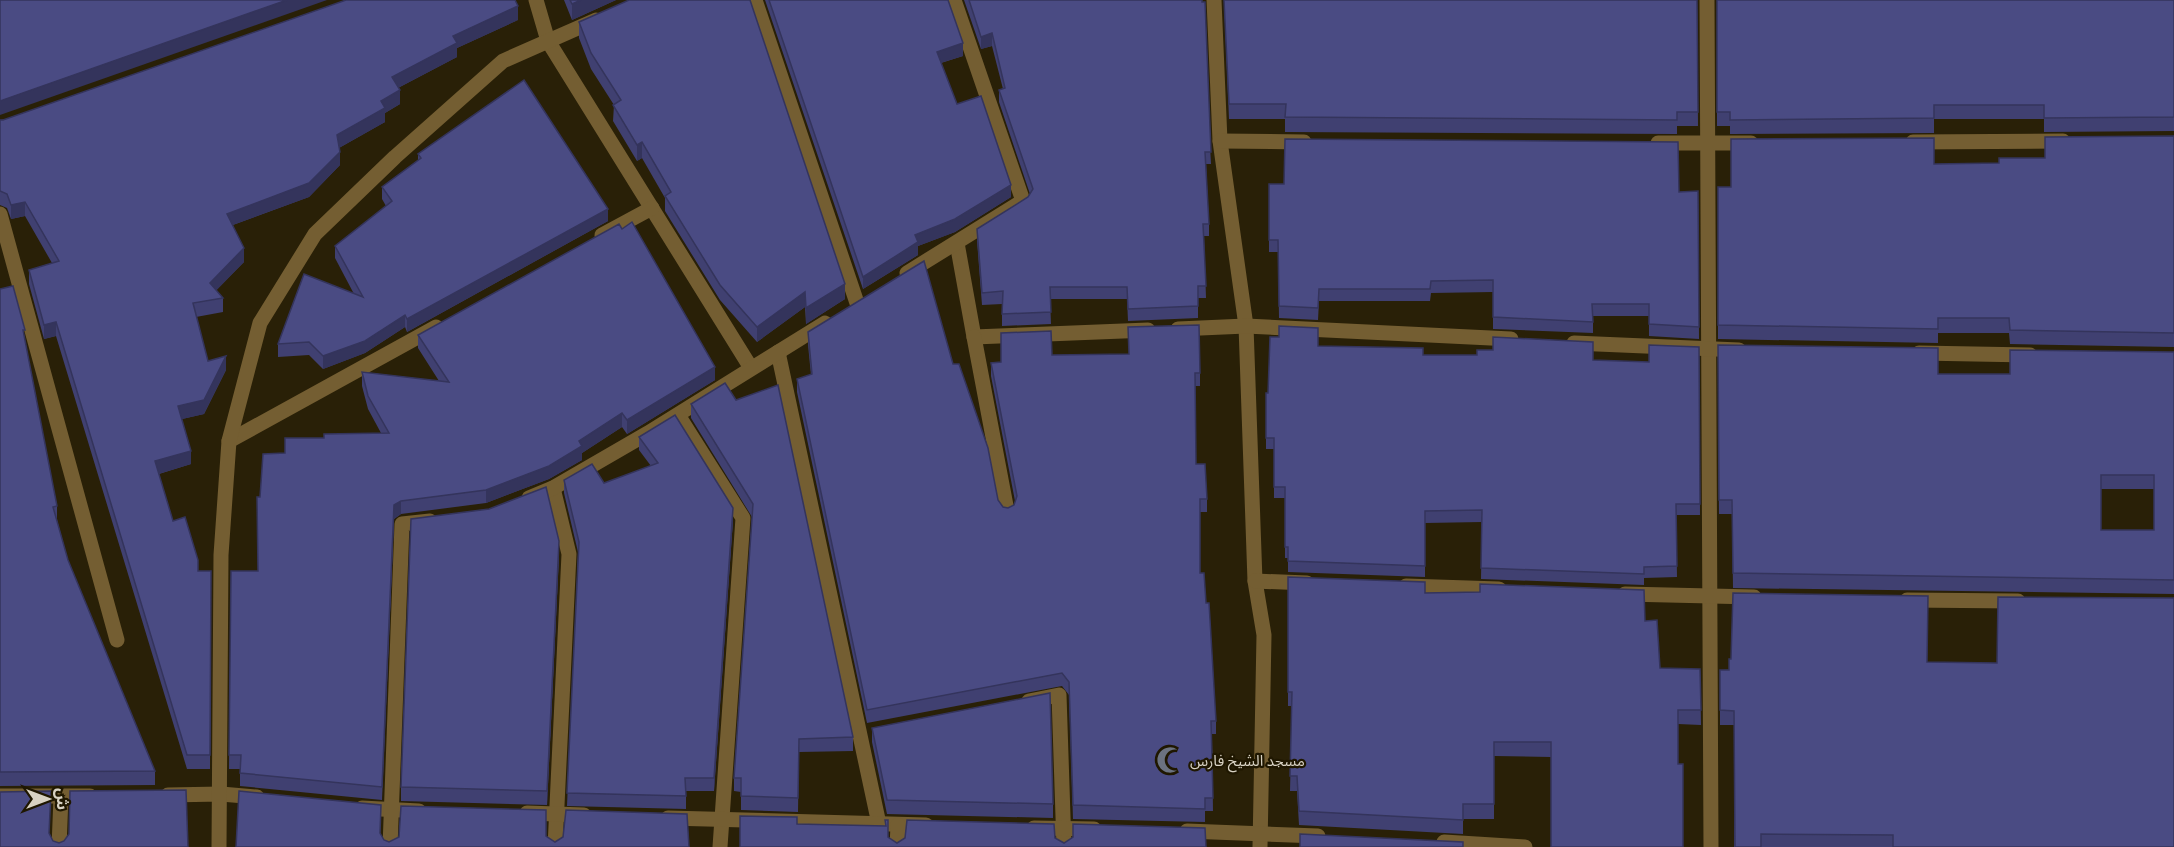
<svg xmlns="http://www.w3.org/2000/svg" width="2174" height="847" viewBox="0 0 2174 847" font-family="Ubuntu,'Noto Sans Arabic',sans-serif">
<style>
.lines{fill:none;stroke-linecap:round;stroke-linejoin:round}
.minor{stroke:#745e32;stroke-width:15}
.wall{fill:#404071;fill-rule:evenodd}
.shaded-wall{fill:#34345c}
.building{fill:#4a4b83;stroke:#34345c;stroke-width:1.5;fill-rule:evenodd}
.labels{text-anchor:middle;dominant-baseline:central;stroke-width:4.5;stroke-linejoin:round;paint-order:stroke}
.poi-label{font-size:15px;fill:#d8d2c3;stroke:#1f1700;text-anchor:start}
</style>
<rect width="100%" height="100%" fill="#292007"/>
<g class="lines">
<g class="minor">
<path d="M 536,0 L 548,41 L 751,368"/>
<path d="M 755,0 L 857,303"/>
<path d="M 1214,0 L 1220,141 L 1246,326 L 1255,581 L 1264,635 L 1260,847"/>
<path d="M 1707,0 L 1711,847"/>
<path d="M 1220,141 L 1304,142"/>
<path d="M 1913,142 L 2063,141"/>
<path d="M 1658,143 L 1751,143"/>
<path d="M 0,214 L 117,640"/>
<path d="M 602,235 L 652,208"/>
<path d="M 957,243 L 974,337 L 1148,330"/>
<path d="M 907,273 L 1023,201 L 954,0"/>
<path d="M 1178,329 L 1246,326 L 1511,339"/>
<path d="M 974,337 L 1007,511"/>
<path d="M 1574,343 L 1739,350"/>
<path d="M 778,352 L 879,824"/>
<path d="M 1919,353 L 2030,355"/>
<path d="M 678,415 L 743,518 L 720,847"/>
<path d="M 229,441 L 436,327"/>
<path d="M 553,488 L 569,554 L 555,847"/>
<path d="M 529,498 L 553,488 L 648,433 L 825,323"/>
<path d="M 1255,581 L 1307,583"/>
<path d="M 1406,586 L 1499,589"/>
<path d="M 1625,594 L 1754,597"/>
<path d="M 1907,600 L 2018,601"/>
<path d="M 1029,701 L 1059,695 L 1064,847"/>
<path d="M 168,795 L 221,794 L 257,797"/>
<path d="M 0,796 L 90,796"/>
<path d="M 362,808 L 419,811"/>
<path d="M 527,813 L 584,815"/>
<path d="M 668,818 L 926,825"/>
<path d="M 1034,828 L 1094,829"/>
<path d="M 1187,831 L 1318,836"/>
<path d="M 1444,842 L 1525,847"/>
<path d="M 59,847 L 61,797"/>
<path d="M 219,847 L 221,555 L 229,441 L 260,323 L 315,234 L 395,157 L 503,61 L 596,20"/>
<path d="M 390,847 L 402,524 L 430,521"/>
<path d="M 897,847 L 898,825"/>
</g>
</g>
<g class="wall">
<path d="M 564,0 L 616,0 L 572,20 Z"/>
<path d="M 765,0 L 948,0 L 963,56 L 941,63 L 957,104 L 1011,197 L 955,232 L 918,246 L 918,255 L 863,289 Z"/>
<path d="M 964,0 L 1202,0 L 1211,164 L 1206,164 L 1209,224 L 1209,236 L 1204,236 L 1206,298 L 1198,298 L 1198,318 L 1128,321 L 1127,299 L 1050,299 L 1051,324 L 1002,326 L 1002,304 L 982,305 L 977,241 L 977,229 L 1028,197 L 1030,194 L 999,102 L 999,90 L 1003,89 L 992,46 L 981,49 Z"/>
<path d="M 1224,0 L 1697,0 L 1698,126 L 1677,126 L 1677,134 L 1285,132 L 1285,119 L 1229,119 Z"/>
<path d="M 1717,0 L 2174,0 L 2174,131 L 2044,132 L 2044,119 L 1934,119 L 1934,133 L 1730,134 L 1730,126 L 1717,126 Z"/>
<path d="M 518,20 L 457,48 L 457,57 L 398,88 L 400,104 L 385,113 L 385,122 L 339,148 L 340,165 L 309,197 L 233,225 L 244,262 L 216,290 L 223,298 L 223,312 L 196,317 L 208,361 L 226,370 L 204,414 L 182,419 L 191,464 L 159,474 L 173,521 L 198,571 L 211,571 L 210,769 L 187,769 L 56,336 L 44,339 L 29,284 L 29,270 L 52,263 L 25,216 L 11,219 L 7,208 L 0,205 L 0,120 Z"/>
<path d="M 579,22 L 845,299 L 806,324 L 805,307 L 757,342 L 720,300 L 665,211 L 665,198 L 642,158 L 637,161 L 613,121 L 614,105 L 591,69 L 579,38 Z"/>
<path d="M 2174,136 L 2174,347 L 2010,344 L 2009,333 L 1938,333 L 1938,343 L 1718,339 L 1718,187 L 1731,187 L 1934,164 L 1999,163 L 2045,158 Z"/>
<path d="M 418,154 L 608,221 L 407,332 L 405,327 L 365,353 L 323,369 L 309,355 L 278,357 L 278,344 L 354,294 L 335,258 L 335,246 L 386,206 L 382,199 L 382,187 L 418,160 Z"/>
<path d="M 1269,184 L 1679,192 L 1698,191 L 1699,339 L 1649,336 L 1649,316 L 1593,316 L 1593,333 L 1493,329 L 1493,292 L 1431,293 L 1430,301 L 1319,301 L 1318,320 L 1279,318 L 1278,252 L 1269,252 Z"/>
<path d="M 0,289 L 25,343 L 57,506 L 57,520 L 68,560 L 155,771 L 155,785 L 0,786 Z"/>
<path d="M 808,332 L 953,364 L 998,500 L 1003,507 L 1008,508 L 1014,505 L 1015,501 L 991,376 L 991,363 L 1001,362 L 1052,355 L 1200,373 L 1200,386 L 1195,386 L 1196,464 L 1207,499 L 1207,512 L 1200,512 L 1200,573 L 1206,603 L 1216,721 L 1216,734 L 1212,734 L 1213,811 L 1205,811 L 1205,822 L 1073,819 L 1069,695 L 1062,686 L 867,723 L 797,392 L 797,379 L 811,375 L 808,345 Z"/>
<path d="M 418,335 L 715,380 L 627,434 L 622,427 L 582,453 L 582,460 L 549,479 L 486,503 L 401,514 L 394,519 L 382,800 L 240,786 L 240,769 L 229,769 L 231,571 L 258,571 L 260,497 L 285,453 L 324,438 L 381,433 L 368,409 L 362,386 L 362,372 L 439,381 L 418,348 Z"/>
<path d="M 1718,345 L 1938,374 L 2010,374 L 2174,352 L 2174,594 L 1733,588 L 1732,514 L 1719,514 ZM 2101,489 L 2154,489 L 2154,530 L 2101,530 Z"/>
<path d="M 1318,346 L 1423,355 L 1649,362 L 1699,347 L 1700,515 L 1676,515 L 1677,577 L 1644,578 L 1644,585 L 1481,579 L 1482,522 L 1425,523 L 1425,577 L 1288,572 L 1288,558 L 1285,558 L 1285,498 L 1274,498 L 1274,449 L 1266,449 L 1266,393 L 1268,393 Z"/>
<path d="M 725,383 L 853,737 L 853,751 L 799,752 L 798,812 L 741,810 L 741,792 L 734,791 L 734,778 L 752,517 L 691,418 L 691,404 Z"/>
<path d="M 639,437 L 733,520 L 714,791 L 686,791 L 686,809 L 567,806 L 578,552 L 564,493 L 564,480 L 604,483 L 651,466 L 639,450 Z"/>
<path d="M 559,555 L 547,805 L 401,801 L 401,787 Z"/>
<path d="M 1288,577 L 1425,593 L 1645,621 L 1660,668 L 1700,669 L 1701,725 L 1678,724 L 1551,757 L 1494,756 L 1494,819 L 1463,819 L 1463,834 L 1299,825 L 1297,791 L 1290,791 L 1292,706 L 1288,706 Z"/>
<path d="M 1927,662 L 1997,663 L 2174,847 L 1734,847 L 1734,725 L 1720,725 L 1720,670 Z"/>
<path d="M 872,728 L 1053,804 L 1053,818 L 887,814 L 872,742 Z"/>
</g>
<g class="shaded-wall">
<path d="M 287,0 L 327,0 L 0,115 L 0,101 Z"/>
<path d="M 581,0 L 616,0 L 572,20 L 572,4 Z"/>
<path d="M 518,6 L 518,20 L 457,48 L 457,57 L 392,91 L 392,77 L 453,36 Z"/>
<path d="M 992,33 L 992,46 L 981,49 L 981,37 Z"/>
<path d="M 963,43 L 963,56 L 937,64 L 937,52 Z"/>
<path d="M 400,90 L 400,104 L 385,113 L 385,122 L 337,149 L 337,135 L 381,101 Z"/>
<path d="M 642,142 L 642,158 L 637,161 L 637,145 Z"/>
<path d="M 340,152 L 340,165 L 309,197 L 227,227 L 227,214 Z"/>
<path d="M 1011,185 L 1011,197 L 955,232 L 918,246 L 918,255 L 863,289 L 863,277 L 915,235 Z"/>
<path d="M 25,202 L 25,216 L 11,219 L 11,205 Z"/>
<path d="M 608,209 L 608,221 L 407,332 L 407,319 Z"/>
<path d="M 244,248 L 244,262 L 210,297 L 210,283 Z"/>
<path d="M 845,284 L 845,299 L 806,324 L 806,308 Z"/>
<path d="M 805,292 L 805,307 L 757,342 L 757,327 Z"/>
<path d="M 405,315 L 405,327 L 365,353 L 323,369 L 323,356 Z"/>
<path d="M 56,322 L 56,336 L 44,339 L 44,325 Z"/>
<path d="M 226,356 L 226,370 L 204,414 L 178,420 L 178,406 Z"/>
<path d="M 715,367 L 715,380 L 627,434 L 627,420 Z"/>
<path d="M 622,413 L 622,427 L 582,453 L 582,460 L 549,479 L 486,503 L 486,490 L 579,441 Z"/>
<path d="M 191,451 L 191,464 L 155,475 L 155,461 Z"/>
<path d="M 401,501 L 401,514 L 394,519 L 382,800 L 394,505 Z"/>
<path d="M 733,508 L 733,520 L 714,791 L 714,778 Z"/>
<path d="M 559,541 L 559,555 L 547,805 L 547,791 Z"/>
</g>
<g class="building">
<path d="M 0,0 L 287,0 L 0,101 Z"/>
<path d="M 346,0 L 515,0 L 518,6 L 453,36 L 457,43 L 392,77 L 400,90 L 381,101 L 385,108 L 337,135 L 340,152 L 309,183 L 227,214 L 244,248 L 210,283 L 223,298 L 193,303 L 208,361 L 226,356 L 204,400 L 178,406 L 191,451 L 155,461 L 173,521 L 185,517 L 198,560 L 198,571 L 211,571 L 210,755 L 187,755 L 56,322 L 44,325 L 29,270 L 59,261 L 25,202 L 11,205 L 7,194 L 0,191 L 0,120 L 3,120 Z"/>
<path d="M 570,0 L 581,0 L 572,4 Z"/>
<path d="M 629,0 L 750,0 L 845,284 L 806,308 L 805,292 L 757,327 L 720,285 L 665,196 L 671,192 L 642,142 L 637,145 L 613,105 L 621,100 L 591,53 L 579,22 Z"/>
<path d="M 769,0 L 948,0 L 963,43 L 937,52 L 957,104 L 981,96 L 1011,185 L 955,219 L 915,235 L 918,242 L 863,277 Z"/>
<path d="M 969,0 L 1202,0 L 1202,2 L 1205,2 L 1211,152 L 1205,152 L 1209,224 L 1203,224 L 1206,286 L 1198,286 L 1198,306 L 1128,309 L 1127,287 L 1050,287 L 1051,312 L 1002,314 L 1003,291 L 982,293 L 977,229 L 1028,197 L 1033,189 L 999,90 L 1005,88 L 992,33 L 981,37 Z"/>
<path d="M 1224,0 L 1697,0 L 1698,112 L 1677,112 L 1677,120 L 1285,117 L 1286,104 L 1229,104 Z"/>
<path d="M 1717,0 L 2174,0 L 2174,117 L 2044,118 L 2044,105 L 1934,105 L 1934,118 L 1730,120 L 1730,112 L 1717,112 Z"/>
<path d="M 524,80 L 608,209 L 407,319 L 405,315 L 365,341 L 323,356 L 309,342 L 278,344 L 304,274 L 363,297 L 335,246 L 392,201 L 382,187 L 421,158 L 418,154 Z"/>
<path d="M 2174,136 L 2174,333 L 2010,330 L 2009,318 L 1938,318 L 1938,329 L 1718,325 L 1718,187 L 1731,187 L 1731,139 L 1934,138 L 1934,164 L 1999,163 L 1999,158 L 2045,158 L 2045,137 Z"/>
<path d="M 1285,139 L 1678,142 L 1679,192 L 1698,191 L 1699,327 L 1649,324 L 1649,304 L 1592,304 L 1593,322 L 1493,317 L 1493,280 L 1431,281 L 1430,289 L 1319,289 L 1318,308 L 1279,306 L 1278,240 L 1269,240 L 1269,184 L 1284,184 Z"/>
<path d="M 632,222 L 715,367 L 627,420 L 622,413 L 579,441 L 582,446 L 549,466 L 486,490 L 401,501 L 394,505 L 382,787 L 240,773 L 241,755 L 229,755 L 231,571 L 258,571 L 257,497 L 260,497 L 263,454 L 285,453 L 285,438 L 324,438 L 324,434 L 389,433 L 368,396 L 362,372 L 449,382 L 418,335 L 619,224 L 622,229 Z"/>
<path d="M 924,261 L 953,364 L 959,364 L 988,448 L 998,500 L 1003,507 L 1008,508 L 1014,505 L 1017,496 L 991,363 L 1001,362 L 1001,333 L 1051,331 L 1052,355 L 1129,354 L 1128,327 L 1199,325 L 1200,373 L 1195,373 L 1196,464 L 1205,464 L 1207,499 L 1200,499 L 1200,573 L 1204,573 L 1206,603 L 1209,603 L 1216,721 L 1211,721 L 1213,798 L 1205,798 L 1205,809 L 1073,805 L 1069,682 L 1062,673 L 867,710 L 797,379 L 812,374 L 808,332 Z"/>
<path d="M 13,286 L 25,330 L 23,330 L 57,506 L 53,507 L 68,560 L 155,771 L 0,772 L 0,289 Z"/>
<path d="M 1279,326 L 1318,328 L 1318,346 L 1423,348 L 1423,355 L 1477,355 L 1477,350 L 1493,350 L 1493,337 L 1593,342 L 1593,360 L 1649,362 L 1649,345 L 1699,347 L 1700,504 L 1676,504 L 1677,566 L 1644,567 L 1644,574 L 1481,568 L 1482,510 L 1425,511 L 1425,566 L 1288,561 L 1288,547 L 1285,547 L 1285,487 L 1274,487 L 1274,438 L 1266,438 L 1266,393 L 1268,393 L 1270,337 L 1279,337 Z"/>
<path d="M 1718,345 L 1938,348 L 1938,374 L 2010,374 L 2010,350 L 2174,352 L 2174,580 L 1733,573 L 1732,500 L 1719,500 ZM 2101,475 L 2154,475 L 2154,530 L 2101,530 Z"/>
<path d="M 725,383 L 736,400 L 778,385 L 853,737 L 799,739 L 798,798 L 741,796 L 741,778 L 734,778 L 753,504 L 691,404 Z"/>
<path d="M 675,415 L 733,508 L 714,778 L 685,778 L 686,796 L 567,793 L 579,542 L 564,480 L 592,464 L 604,483 L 658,463 L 639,437 Z"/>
<path d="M 546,487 L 559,541 L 547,791 L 401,787 L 411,519 L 489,509 Z"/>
<path d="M 1288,577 L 1425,582 L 1425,593 L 1480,592 L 1480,584 L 1644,590 L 1645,621 L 1657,620 L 1660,668 L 1700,669 L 1701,710 L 1678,710 L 1678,764 L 1683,764 L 1683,847 L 1551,847 L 1551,742 L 1494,742 L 1494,804 L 1463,804 L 1463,820 L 1299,811 L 1297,776 L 1290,776 L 1292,692 L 1288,692 Z"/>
<path d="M 1733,593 L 1928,596 L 1927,662 L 1997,663 L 1998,597 L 2174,598 L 2174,847 L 1893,847 L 1893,835 L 1761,834 L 1761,847 L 1735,847 L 1734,711 L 1720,710 L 1720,670 L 1729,670 L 1729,659 L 1731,659 Z"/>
<path d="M 1050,693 L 1053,804 L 887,800 L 872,728 Z"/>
<path d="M 186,790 L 188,847 L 0,847 L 0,792 L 51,791 L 49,833 L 53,841 L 59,843 L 64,841 L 69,834 L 70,791 Z"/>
<path d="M 239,791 L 381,805 L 380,833 L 384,840 L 389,842 L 399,837 L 401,806 L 546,810 L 546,836 L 555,842 L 563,837 L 566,810 L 687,814 L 689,847 L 236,847 Z"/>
<path d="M 740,816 L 797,817 L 797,824 L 886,826 L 885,820 L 888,820 L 888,837 L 897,843 L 905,838 L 907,820 L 1054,824 L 1055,838 L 1064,843 L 1073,837 L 1073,824 L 1205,828 L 1206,847 L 740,847 Z"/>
<path d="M 1300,834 L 1463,842 L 1463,847 L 1300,847 Z"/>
</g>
<defs>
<symbol id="mosque-bare" viewBox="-9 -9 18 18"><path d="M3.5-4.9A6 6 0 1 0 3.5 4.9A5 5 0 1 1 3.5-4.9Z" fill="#6b7280" stroke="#1f1700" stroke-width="2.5" paint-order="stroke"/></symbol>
</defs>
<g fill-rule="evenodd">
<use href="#mosque-bare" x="1151" y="741" width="38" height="38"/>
</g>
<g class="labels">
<g class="poi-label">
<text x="1190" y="760">مسجد الشيخ فارس</text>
</g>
</g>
<g transform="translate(48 799) rotate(90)" stroke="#1f1700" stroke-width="4.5" paint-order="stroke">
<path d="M0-4.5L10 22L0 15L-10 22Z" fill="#d8d2c3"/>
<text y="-9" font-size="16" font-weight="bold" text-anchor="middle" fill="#d8d2c3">ش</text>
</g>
</svg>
